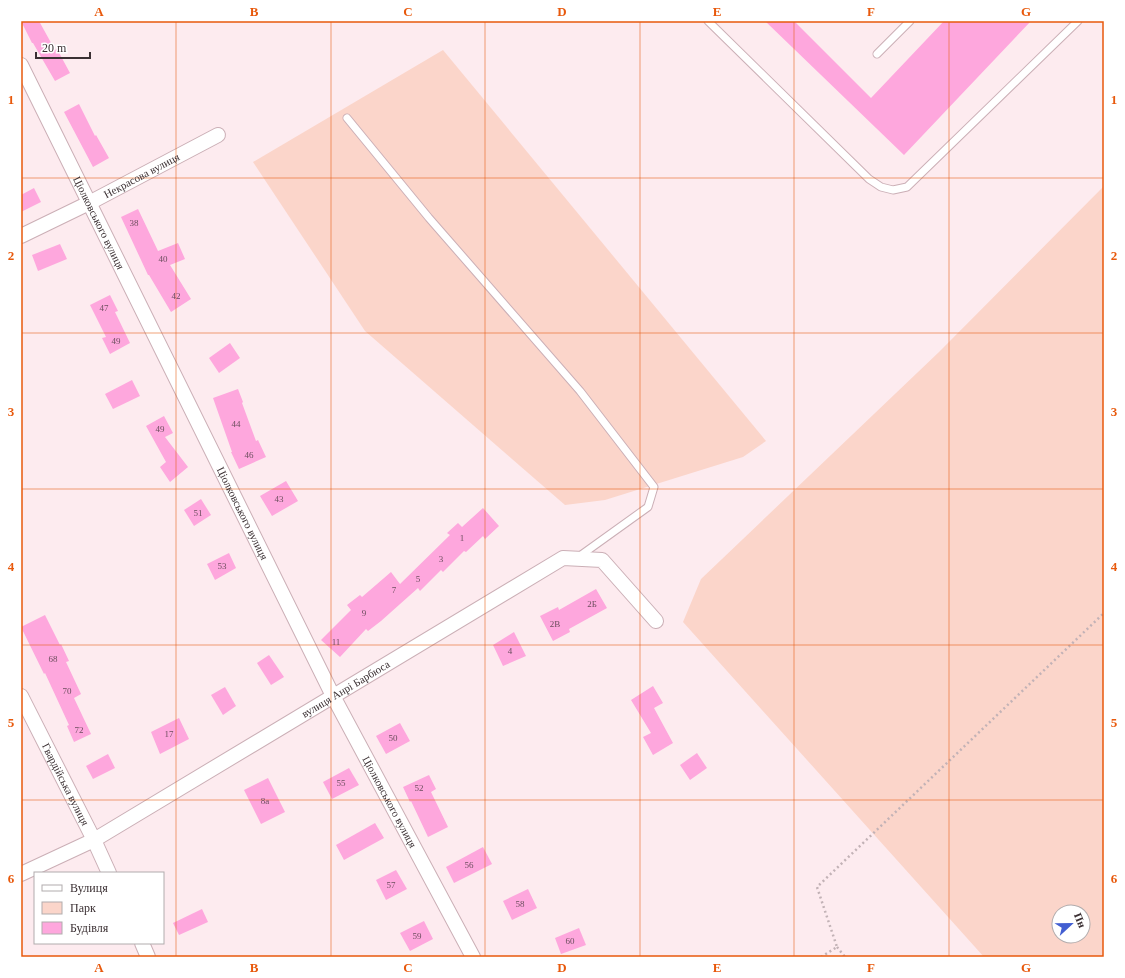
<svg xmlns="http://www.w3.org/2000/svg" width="1125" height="978" viewBox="0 0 1125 978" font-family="Georgia,serif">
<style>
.green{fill:#fbd5ca;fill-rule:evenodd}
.building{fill:#fea7dd}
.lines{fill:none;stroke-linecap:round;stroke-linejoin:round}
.lane-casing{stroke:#cbafb6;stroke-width:9}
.street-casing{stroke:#cbafb6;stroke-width:16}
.path{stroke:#c2b2b6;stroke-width:2.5;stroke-dasharray:2 3;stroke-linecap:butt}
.lane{stroke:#fff;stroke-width:7}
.street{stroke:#fff;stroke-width:14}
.grid{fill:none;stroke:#e8590c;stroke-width:1;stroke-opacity:0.55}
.labels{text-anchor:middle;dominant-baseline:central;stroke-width:3.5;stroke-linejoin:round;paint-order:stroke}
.number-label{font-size:9px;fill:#6c4e5e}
.street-label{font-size:11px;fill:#3b3033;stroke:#fff}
.neatline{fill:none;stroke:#e8590c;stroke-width:1.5}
.grid-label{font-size:13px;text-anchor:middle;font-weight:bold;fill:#e8590c}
</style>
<rect width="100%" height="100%" fill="#fdebef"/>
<g class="green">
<path d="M 443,50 L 766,441 L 743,457 L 605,500 L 565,505 L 365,331 L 253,162 Z"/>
<path d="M 1104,186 L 1104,957 L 984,957 L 683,622 L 701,579 L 939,352 ZM 1059,912 L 1083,912 L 1083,936 L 1059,936 Z"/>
</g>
<g class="building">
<path d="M 21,21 L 39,21 L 55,50 L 57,49 L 70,73 L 55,81 L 33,43 L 32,43 Z"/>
<path d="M 765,21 L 794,21 L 871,98 L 944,21 L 1031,21 L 904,155 Z"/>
<path d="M 79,104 L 95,136 L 96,135 L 109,158 L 93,167 L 64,112 Z"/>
<path d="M 34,188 L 41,202 L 21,212 L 21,195 Z"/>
<path d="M 138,209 L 158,251 L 178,243 L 185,259 L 170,265 L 191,299 L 171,312 L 149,275 L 148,275 L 121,217 Z"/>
<path d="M 60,244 L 67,259 L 38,271 L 32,255 Z"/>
<path d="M 110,295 L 118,311 L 115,312 L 130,343 L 110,354 L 102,338 L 106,337 L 90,305 Z"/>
<path d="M 230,343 L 240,358 L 219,373 L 209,358 Z"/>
<path d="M 132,380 L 140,396 L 113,409 L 105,394 Z"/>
<path d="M 238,389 L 243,402 L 242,403 L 256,441 L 258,440 L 266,457 L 239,469 L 231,452 L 232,452 L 213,398 Z"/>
<path d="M 164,416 L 173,433 L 165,437 L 188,467 L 170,482 L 160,467 L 166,462 L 146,426 Z"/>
<path d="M 286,481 L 298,501 L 272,516 L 260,496 Z"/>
<path d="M 201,499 L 211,515 L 194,526 L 184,510 Z"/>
<path d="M 483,508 L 499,526 L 485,539 L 483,536 L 466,552 L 464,551 L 443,572 L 441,570 L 420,591 L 418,588 L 381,621 L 368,631 L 366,629 L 340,657 L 321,640 L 351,610 L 347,605 L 360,595 L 362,597 L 391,572 L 400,584 L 450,535 L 447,533 L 458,523 L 462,527 Z"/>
<path d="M 229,553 L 236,568 L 215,580 L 207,564 Z"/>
<path d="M 596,589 L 607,608 L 569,629 L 570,632 L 553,641 L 540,616 L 558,607 L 559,610 Z"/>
<path d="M 45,615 L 60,645 L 61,644 L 69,661 L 66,662 L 81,694 L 74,698 L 91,734 L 74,742 L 67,726 L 69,725 L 45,673 L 44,674 L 21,627 Z"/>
<path d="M 514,632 L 526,656 L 503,666 L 493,645 Z"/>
<path d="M 269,655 L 284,677 L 271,685 L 257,663 Z"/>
<path d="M 653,686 L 663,703 L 654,708 L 673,743 L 653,755 L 643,737 L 651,733 L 631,700 Z"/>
<path d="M 225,687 L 236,706 L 223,715 L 211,695 Z"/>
<path d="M 179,718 L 189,739 L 160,754 L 151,732 Z"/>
<path d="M 400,723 L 410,741 L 386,754 L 376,736 Z"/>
<path d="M 697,753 L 707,768 L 690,780 L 680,765 Z"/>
<path d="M 108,754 L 115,768 L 93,779 L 86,766 Z"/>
<path d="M 349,768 L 359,785 L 332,799 L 323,782 Z"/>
<path d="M 429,775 L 436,789 L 431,792 L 448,827 L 428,837 L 411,801 L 410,802 L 403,787 Z"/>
<path d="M 268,778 L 285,812 L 261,824 L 244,790 Z"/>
<path d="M 375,823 L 384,838 L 344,860 L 336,845 Z"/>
<path d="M 483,847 L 492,864 L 454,883 L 446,867 Z"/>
<path d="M 396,870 L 407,889 L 386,900 L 376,880 Z"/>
<path d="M 528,889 L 537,908 L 512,920 L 503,901 Z"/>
<path d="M 202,909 L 208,922 L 179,935 L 173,923 Z"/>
<path d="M 424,921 L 433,939 L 410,951 L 400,933 Z"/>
<path d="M 579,928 L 586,945 L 561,954 L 555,938 Z"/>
</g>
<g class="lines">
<defs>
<g id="lane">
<path d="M 708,21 L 869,179 L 881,187 L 893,190 L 907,187 L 1078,21"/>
<path d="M 877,54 L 910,21"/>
<path d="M 347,118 L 429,218 L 580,391 L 654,487 L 648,507 L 577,558"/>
</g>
<g id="street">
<path id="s1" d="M 21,65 L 333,696 L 473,957"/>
<path id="s2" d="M 21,236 L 89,203 L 218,135"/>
<path id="s3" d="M 21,696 L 94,840 L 109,873"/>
<path id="s4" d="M 21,874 L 94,840 L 563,558 L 602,560 L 656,621"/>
<path d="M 142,943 L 148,957"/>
</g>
</defs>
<use href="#lane" class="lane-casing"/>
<use href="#street" class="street-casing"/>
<g class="path">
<path d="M 837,947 L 845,957"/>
<path d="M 821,957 L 837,947 L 817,887 L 1104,613"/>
</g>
<use href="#lane" class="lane"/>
<use href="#street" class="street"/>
</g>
<path class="grid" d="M 176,21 L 176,957M 331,21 L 331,957M 485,21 L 485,957M 640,21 L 640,957M 794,21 L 794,957M 949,21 L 949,957M 21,178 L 1104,178M 21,333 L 1104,333M 21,489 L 1104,489M 21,645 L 1104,645M 21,800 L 1104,800"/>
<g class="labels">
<g class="number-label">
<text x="134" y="223">38</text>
<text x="163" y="259">40</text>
<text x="176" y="296">42</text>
<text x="104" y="308">47</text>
<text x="116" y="341">49</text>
<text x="236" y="424">44</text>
<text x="160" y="429">49</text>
<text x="249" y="455">46</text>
<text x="279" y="499">43</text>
<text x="198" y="513">51</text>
<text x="462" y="538">1</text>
<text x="441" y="559">3</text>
<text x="222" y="566">53</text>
<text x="418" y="579">5</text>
<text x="394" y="590">7</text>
<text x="592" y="604">2Б</text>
<text x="364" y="613">9</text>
<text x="555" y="624">2В</text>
<text x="336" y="642">11</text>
<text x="510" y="651">4</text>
<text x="53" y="659">68</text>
<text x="67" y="691">70</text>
<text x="79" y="730">72</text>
<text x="169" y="734">17</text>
<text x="393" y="738">50</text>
<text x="341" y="783">55</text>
<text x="419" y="788">52</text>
<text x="265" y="801">8а</text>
<text x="469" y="865">56</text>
<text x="391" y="885">57</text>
<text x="520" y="904">58</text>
<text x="417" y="936">59</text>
<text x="570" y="941">60</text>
</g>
<g class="street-label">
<text stroke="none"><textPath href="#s2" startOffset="135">Некрасова вулиця</textPath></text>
<text stroke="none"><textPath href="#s1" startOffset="176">Ціолковського вулиця</textPath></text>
<text stroke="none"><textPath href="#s1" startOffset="500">Ціолковського вулиця</textPath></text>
<text stroke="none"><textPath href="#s4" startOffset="374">вулиця Анрі Барбюса</textPath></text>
<text stroke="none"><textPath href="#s3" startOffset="99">Гвардійська вулиця</textPath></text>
<text stroke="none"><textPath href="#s1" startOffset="824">Ціолковського вулиця</textPath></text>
</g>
</g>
<rect width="1125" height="978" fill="none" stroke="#ffffff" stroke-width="44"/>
<rect x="34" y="872" width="130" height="72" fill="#ffffff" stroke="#b1acad"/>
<rect x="42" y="885" width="20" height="6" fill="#ffffff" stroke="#b1acad"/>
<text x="70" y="892" font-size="12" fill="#3b3033">Вулиця</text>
<rect x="42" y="902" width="20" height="12" fill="#fbd5ca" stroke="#b1acad"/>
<text x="70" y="912" font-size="12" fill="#3b3033">Парк</text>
<rect x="42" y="922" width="20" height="12" fill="#fea7dd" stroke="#b1acad"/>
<text x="70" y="932" font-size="12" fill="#3b3033">Будівля</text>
<g transform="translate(1071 924) rotate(68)"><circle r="19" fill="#ffffff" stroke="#b1acad"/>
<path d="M0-3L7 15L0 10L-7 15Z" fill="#425ed1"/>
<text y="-6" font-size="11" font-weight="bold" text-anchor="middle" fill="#3b3033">Пн</text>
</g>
<path d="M36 52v6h54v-6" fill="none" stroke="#3b3033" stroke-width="2"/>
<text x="42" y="52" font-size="12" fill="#3b3033" stroke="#ffffff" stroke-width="3" paint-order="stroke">20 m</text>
<rect x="22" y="22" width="1081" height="934" class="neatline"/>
<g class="grid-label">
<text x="99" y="16">A</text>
<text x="254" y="16">B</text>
<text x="408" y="16">C</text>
<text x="562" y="16">D</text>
<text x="717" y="16">E</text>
<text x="871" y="16">F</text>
<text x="1026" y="16">G</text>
<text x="11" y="104">1</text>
<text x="1114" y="104">1</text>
<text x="11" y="260">2</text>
<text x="1114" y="260">2</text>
<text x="11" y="416">3</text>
<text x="1114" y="416">3</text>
<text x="11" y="571">4</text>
<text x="1114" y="571">4</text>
<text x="11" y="727">5</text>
<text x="1114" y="727">5</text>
<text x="11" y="883">6</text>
<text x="1114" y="883">6</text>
<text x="99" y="972">A</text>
<text x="254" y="972">B</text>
<text x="408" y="972">C</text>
<text x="562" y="972">D</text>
<text x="717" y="972">E</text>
<text x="871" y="972">F</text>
<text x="1026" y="972">G</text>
</g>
</svg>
